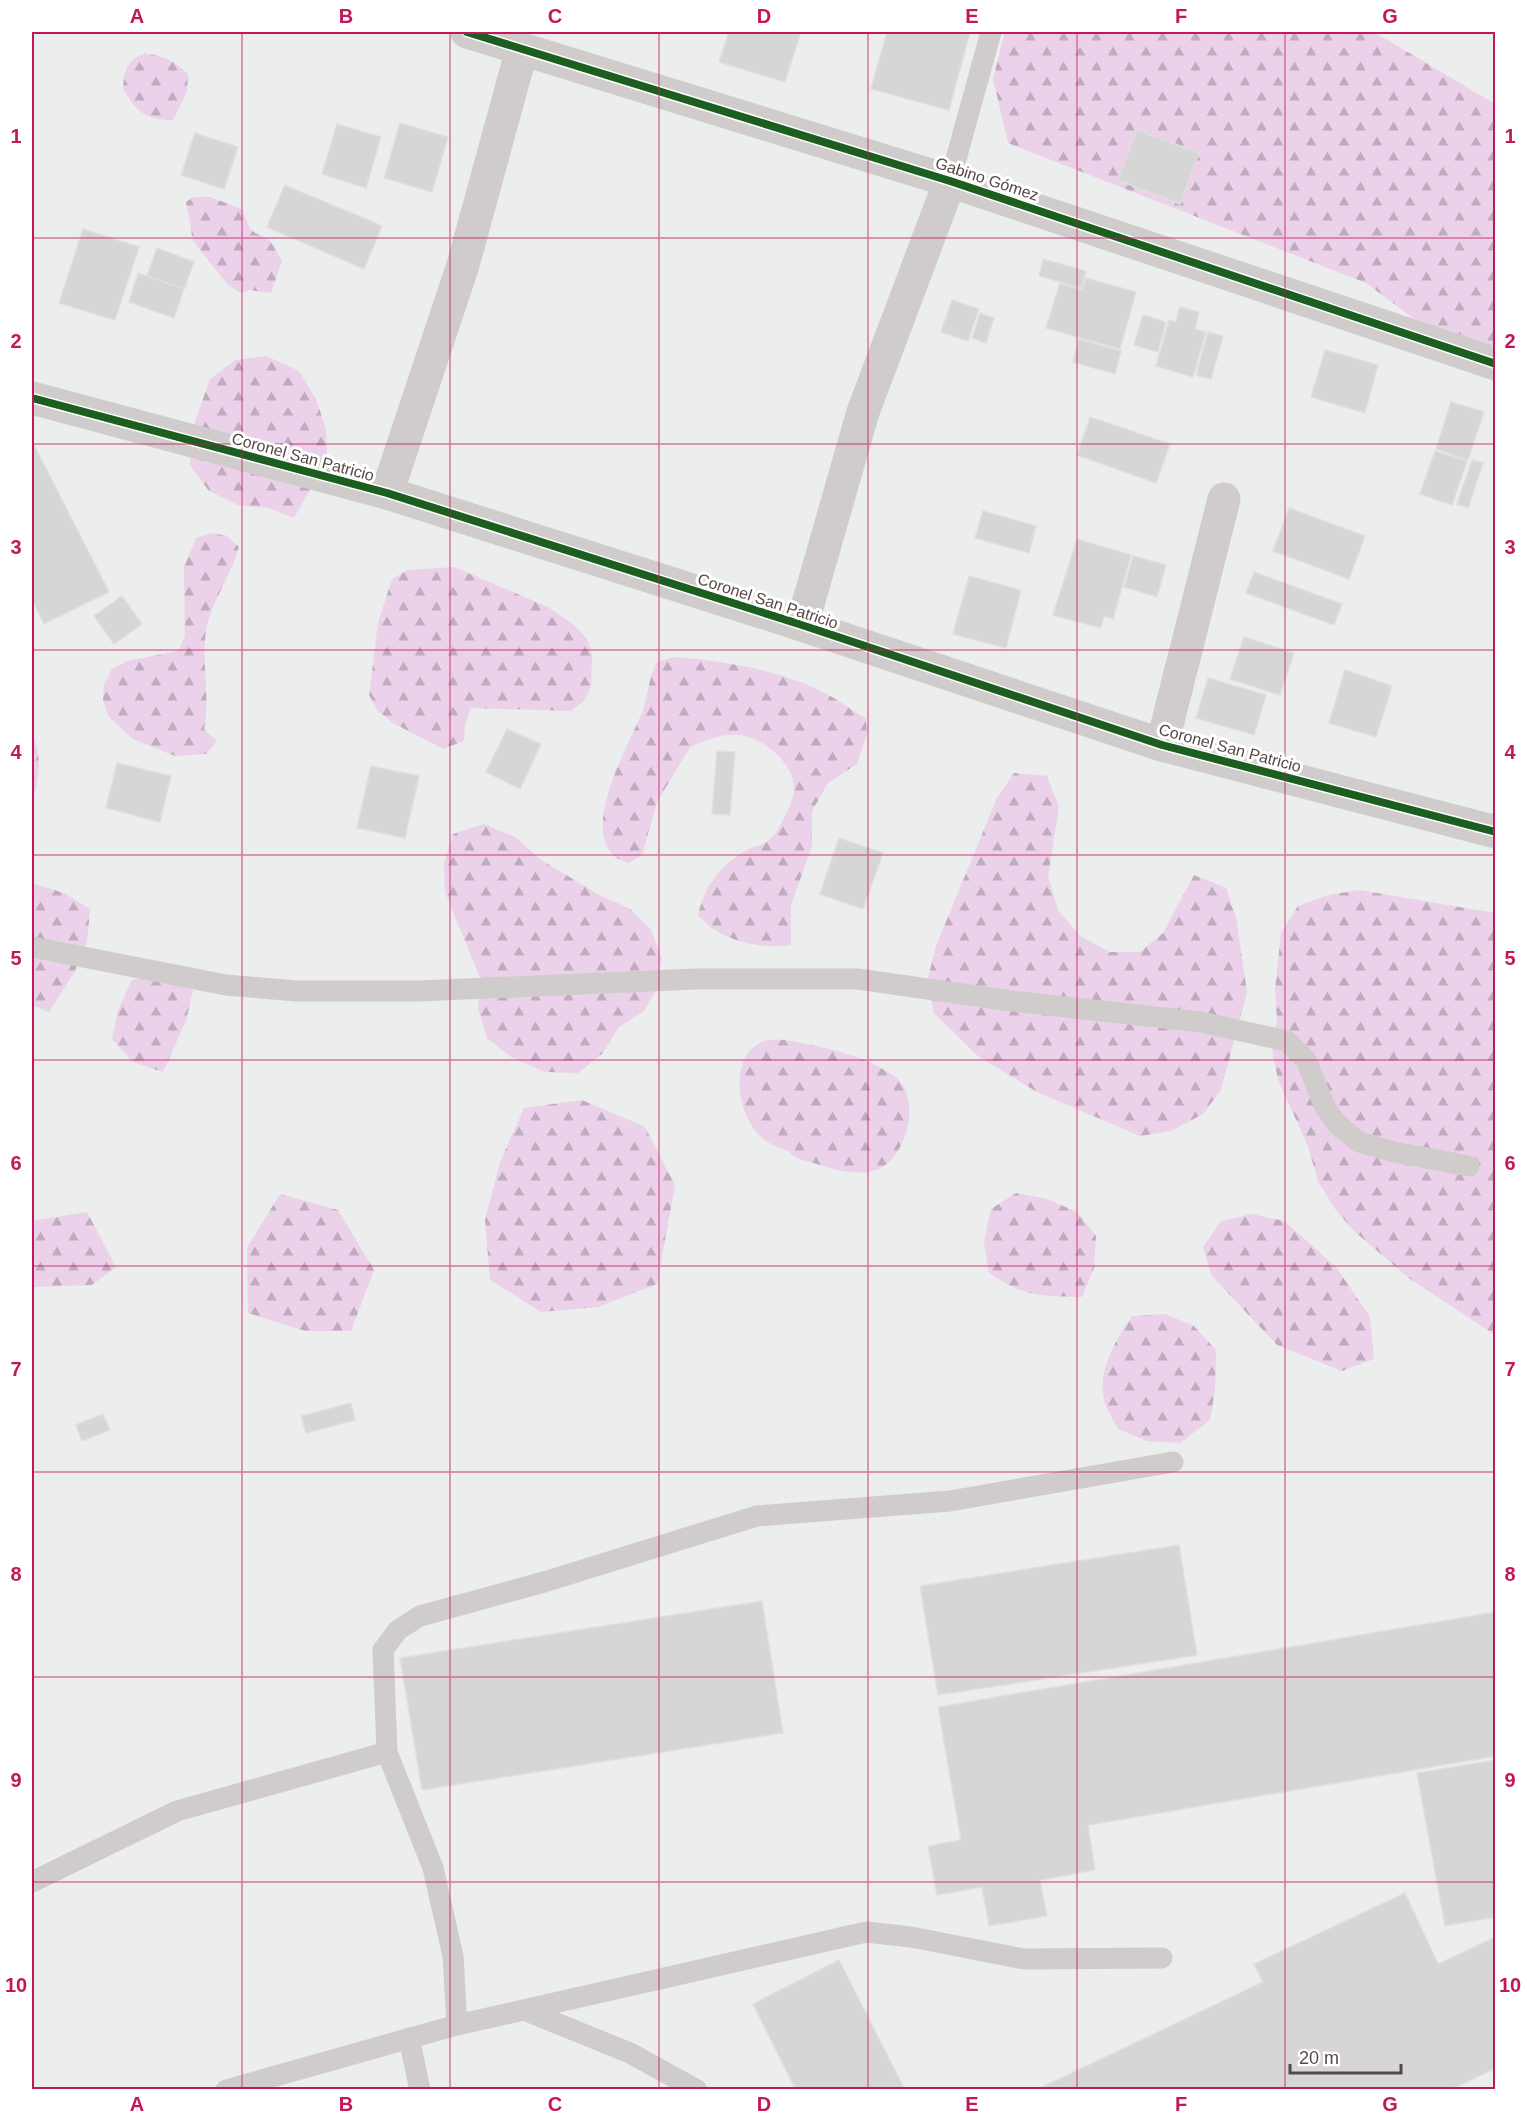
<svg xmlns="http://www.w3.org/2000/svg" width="1527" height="2121" viewBox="0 0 1527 2121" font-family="Arial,sans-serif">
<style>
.forest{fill:url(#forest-firs)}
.building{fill:#d7d6d6;stroke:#dfdfde;stroke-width:1.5}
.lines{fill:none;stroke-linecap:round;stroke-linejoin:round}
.service{stroke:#cfcccb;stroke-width:21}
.minor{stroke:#cfcccb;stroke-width:33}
.cycleway-casing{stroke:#fff;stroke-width:11}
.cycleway{stroke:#1b5e20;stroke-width:8}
.grid{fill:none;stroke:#c2185b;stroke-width:1.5;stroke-opacity:0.55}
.labels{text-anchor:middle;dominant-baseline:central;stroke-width:6;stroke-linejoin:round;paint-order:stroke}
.street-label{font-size:16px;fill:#574845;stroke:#fff}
.neatline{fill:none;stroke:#c2185b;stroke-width:2}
.grid-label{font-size:20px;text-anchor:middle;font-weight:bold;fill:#c2185b}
</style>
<defs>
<pattern id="forest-firs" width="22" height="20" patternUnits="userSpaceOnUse" patternTransform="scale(1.5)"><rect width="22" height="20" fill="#ebd1e9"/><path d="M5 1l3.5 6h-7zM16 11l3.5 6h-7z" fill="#c1acbf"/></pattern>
</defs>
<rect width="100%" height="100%" fill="#eceded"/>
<g class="forest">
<path d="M 1005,32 L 1374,32 L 1495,104 L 1495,379 L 1366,283 L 1008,143 L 993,79 Z"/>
<path d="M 145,53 C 163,56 175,61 188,74 L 187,92 L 173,120 C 147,120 135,112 123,88 C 125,68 126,62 145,53 Z"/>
<path d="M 193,197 L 210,197 L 242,209 L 249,227 L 255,233 L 269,239 L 282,261 L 271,293 L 249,290 L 241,293 L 228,285 L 193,241 L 186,202 Z"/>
<path d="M 266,356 L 299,371 L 316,399 L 326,429 L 327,460 L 294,518 L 269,508 L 238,505 L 209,491 L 190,465 L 190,436 L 210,379 L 235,360 Z"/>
<path d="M 212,533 L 227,536 L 239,547 C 232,573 213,600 207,625 C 200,659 211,696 204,729 L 217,741 L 206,754 L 175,756 L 133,739 L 109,717 L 103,700 L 104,685 L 112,669 L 127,661 L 178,651 L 185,637 L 184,567 L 196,538 Z"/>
<path d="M 454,567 L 548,607 L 574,625 L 587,639 L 592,655 L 591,687 L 584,701 L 571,711 L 471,708 L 465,724 L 464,741 L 443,749 L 393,723 L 378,711 L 369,695 L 378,623 L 392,579 L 408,570 Z"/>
<path d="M 674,657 C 724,661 782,670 827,694 C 840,701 853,711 866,719 L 867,734 L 857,764 L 828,783 L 812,811 L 812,846 L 791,905 L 791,945 C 759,950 719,940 698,915 C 705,885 721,863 749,849 C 755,846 764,845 769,840 C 776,834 780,826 784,818 C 789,808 794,799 794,788 C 795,767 770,745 752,738 C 731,730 710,738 690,747 L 657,802 L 642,855 L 629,863 C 624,861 616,859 613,855 C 582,822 630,744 643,710 C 649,693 648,679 657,662 Z"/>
<path d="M 32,735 C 43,757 39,779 32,802 Z"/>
<path d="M 1014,773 L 1047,776 L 1059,807 L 1048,876 L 1058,910 L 1080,936 L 1110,952 L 1140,952 L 1163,933 L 1194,875 L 1226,888 L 1236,918 L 1247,992 L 1221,1090 L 1203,1114 L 1171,1131 L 1140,1136 L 1037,1092 L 978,1056 L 934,1013 L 927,982 L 936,946 L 997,798 Z"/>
<path d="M 484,824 L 515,837 L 540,859 L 599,895 L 629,908 L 651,930 L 662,959 L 656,990 L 644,1011 L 619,1027 L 603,1053 L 578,1073 L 545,1072 L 511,1057 L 487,1038 L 478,1008 L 480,978 L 445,892 L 444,863 L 453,834 Z"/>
<path d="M 32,883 L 64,893 L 90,909 L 87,942 L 74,973 L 49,1012 L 32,1005 Z"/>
<path d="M 1359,890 L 1495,913 L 1495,1335 L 1410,1279 L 1354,1231 L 1335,1209 L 1318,1181 L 1308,1146 L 1278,1080 L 1272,1050 L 1277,1020 L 1275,990 L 1281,933 L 1298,906 L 1328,895 Z"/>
<path d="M 164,974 L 193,990 L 186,1021 L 163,1072 L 133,1062 L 112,1039 L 118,1010 L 132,980 Z"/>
<path d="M 785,1040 C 819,1046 865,1055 894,1076 C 923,1097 907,1159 876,1170 C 859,1176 834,1170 817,1164 C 807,1161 794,1159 789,1151 C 776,1147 766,1143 757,1133 C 737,1110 729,1057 762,1042 C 768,1039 778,1040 785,1040 Z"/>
<path d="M 582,1100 L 645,1127 L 675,1185 L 657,1284 L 598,1307 L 541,1312 L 490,1280 L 485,1220 L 500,1162 L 524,1108 Z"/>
<path d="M 1016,1193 L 1047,1199 L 1077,1212 L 1096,1236 L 1094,1268 L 1082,1297 C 1040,1296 1025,1297 989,1273 L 984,1242 L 991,1209 Z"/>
<path d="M 280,1194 L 338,1210 L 374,1270 L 351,1331 L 305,1331 L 248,1313 L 247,1248 Z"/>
<path d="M 87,1212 L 116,1267 L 92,1285 L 33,1287 L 32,1221 Z"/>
<path d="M 1252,1214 L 1284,1221 L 1336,1267 L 1370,1317 L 1374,1359 L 1342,1371 L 1277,1345 L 1212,1276 L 1203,1247 L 1221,1221 Z"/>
<path d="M 1165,1314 L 1194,1326 L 1216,1350 L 1215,1390 L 1210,1420 L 1180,1443 L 1147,1441 L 1118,1429 C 1114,1421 1108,1412 1105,1404 C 1096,1372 1115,1341 1132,1316 Z"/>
</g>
<g class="building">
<path d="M 729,32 L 801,32 L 785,82 L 719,62 Z"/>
<path d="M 887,32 L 970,32 L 949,110 L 871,89 Z"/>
<path d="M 400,123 L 448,137 L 432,192 L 384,178 Z"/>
<path d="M 337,124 L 381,137 L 366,188 L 322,174 Z"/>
<path d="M 1137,130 L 1199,153 L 1180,204 L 1118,180 Z"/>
<path d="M 195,133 L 238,147 L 224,189 L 181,175 Z"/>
<path d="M 285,185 L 382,226 L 364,269 L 267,227 Z"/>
<path d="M 83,229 L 139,247 L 115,320 L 59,303 Z"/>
<path d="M 157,248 L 194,262 L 184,289 L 147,276 Z"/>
<path d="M 1043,259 L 1086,271 L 1082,288 L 1039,276 Z"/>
<path d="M 138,273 L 184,289 L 174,318 L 129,302 Z"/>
<path d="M 1086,278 L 1136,292 L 1120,349 L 1046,328 L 1060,283 L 1082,290 Z"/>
<path d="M 952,300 L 979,309 L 968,341 L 941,332 Z"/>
<path d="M 1180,307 L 1199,312 L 1195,329 L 1206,332 L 1193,377 L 1156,366 L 1169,320 L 1176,322 Z"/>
<path d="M 980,313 L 994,318 L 986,343 L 972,338 Z"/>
<path d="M 1143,315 L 1166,322 L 1158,352 L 1134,345 Z"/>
<path d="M 1208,332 L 1223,336 L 1211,379 L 1196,375 Z"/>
<path d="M 1079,339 L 1121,351 L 1115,374 L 1073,362 Z"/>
<path d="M 1325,350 L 1378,365 L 1365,413 L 1311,397 Z"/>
<path d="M 1451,402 L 1484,412 L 1468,460 L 1436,449 Z"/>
<path d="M 1090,417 L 1170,444 L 1156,483 L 1077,455 Z"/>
<path d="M 32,441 L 109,592 L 44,624 L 32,599 Z"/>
<path d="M 1435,451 L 1467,461 L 1452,505 L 1420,494 Z"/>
<path d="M 1472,460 L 1483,463 L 1468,508 L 1457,504 Z"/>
<path d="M 1289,508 L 1365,536 L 1349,579 L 1273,551 Z"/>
<path d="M 983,511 L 1036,526 L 1029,553 L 975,538 Z"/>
<path d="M 1077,539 L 1131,555 L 1113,619 L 1104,616 L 1101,628 L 1053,615 Z"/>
<path d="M 1133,556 L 1166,565 L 1157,597 L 1124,587 Z"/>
<path d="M 1254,572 L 1342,604 L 1334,625 L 1246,593 Z"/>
<path d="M 969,576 L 1021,590 L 1006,648 L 953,634 Z"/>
<path d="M 122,596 L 142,624 L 114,644 L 94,616 Z"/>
<path d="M 1244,637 L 1294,653 L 1280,695 L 1230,679 Z"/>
<path d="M 1345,670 L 1392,686 L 1376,737 L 1329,723 Z"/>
<path d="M 1208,678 L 1266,695 L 1254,735 L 1196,718 Z"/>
<path d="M 507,729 L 541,744 L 520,789 L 486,772 Z"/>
<path d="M 717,751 L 735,752 L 730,815 L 712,814 Z"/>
<path d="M 117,763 L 171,776 L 160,822 L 106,808 Z"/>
<path d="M 371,766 L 419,776 L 405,838 L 357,828 Z"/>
<path d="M 839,838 L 883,853 L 863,909 L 820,894 Z"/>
<path d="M 351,1403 L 355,1420 L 306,1433 L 301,1416 Z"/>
<path d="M 103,1414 L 110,1430 L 82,1441 L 76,1425 Z"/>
<path d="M 1179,1545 L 1197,1655 L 938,1695 L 920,1586 Z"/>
<path d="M 762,1601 L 783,1733 L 422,1790 L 400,1658 Z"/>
<path d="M 1496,1612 L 1496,1756 L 1088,1825 L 1095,1870 L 1040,1880 L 1047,1916 L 989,1926 L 982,1887 L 937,1895 L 928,1846 L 961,1840 L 938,1707 Z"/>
<path d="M 1496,1760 L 1496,1917 L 1445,1926 L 1417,1773 Z"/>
<path d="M 1405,1893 L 1438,1964 L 1496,1937 L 1496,2068 L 1450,2090 L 1036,2090 L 1263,1982 L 1254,1964 Z"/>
<path d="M 839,1960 L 905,2090 L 796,2090 L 753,2004 Z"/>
</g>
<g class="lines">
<g class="service">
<path d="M 950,181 L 991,32"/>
<path d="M 32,947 L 226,985 L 297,991 L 419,991 L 696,979 L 858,979 L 1011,1001 L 1201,1022 L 1287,1041 L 1306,1060 L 1324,1105 L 1337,1124 L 1359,1142 L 1394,1152 L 1469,1166"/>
<path d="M 32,1882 L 177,1811 L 387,1752"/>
<path d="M 524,2010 L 630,2053 L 697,2090"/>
<path d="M 457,2025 L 453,1956 L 433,1868 L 387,1752 L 383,1650 L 398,1630 L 420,1616 L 544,1582 L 757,1516 L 950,1501 L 1173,1462"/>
<path d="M 409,2038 L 420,2090"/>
<path d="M 226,2090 L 457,2025 L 866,1932 L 911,1937 L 1024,1959 L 1162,1958"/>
</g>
<g class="minor">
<path d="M 467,32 L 950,181 L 1496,364"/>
<path d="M 32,398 L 387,493 L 802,625 L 1162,745 L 1496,832"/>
<path d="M 387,493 L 463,265 L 522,49"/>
<path d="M 802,625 L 863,412 L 950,181"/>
<path d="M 1162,745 L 1224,499"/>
</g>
<defs>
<g id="cycleway">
<path d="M 467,32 L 950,181 L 1496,364"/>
<path d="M 32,398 L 387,493 L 802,625 L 1162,745 L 1496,832"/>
</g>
</defs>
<use href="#cycleway" class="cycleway-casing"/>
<use href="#cycleway" class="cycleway"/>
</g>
<path class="grid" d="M 242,32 L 242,2090M 450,32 L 450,2090M 659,32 L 659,2090M 868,32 L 868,2090M 1077,32 L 1077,2090M 1285,32 L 1285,2090M 32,238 L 1496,238M 32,444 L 1496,444M 32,650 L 1496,650M 32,855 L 1496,855M 32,1060 L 1496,1060M 32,1266 L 1496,1266M 32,1472 L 1496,1472M 32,1677 L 1496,1677M 32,1882 L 1496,1882"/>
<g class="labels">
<g class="street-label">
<text transform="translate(987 179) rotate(18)">Gabino Gómez</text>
<text transform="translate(303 457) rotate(15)">Coronel San Patricio</text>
<text transform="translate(768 601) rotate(18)">Coronel San Patricio</text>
<text transform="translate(1230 748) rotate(15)">Coronel San Patricio</text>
</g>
</g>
<rect width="1527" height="2121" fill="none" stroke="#ffffff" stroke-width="66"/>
<path d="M1290 2064v9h111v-9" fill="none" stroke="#574845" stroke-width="3"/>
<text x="1299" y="2064" font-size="18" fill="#574845" stroke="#ffffff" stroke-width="4.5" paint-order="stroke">20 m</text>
<rect x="33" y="33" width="1461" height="2055" class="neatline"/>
<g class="grid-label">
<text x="137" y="23">A</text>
<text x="346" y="23">B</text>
<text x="555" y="23">C</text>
<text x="764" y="23">D</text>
<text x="972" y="23">E</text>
<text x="1181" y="23">F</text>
<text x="1390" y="23">G</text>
<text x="16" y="143">1</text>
<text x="1510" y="143">1</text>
<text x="16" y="348">2</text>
<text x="1510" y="348">2</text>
<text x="16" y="554">3</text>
<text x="1510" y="554">3</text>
<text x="16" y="759">4</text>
<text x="1510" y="759">4</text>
<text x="16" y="965">5</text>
<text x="1510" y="965">5</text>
<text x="16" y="1170">6</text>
<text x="1510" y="1170">6</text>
<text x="16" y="1376">7</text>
<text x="1510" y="1376">7</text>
<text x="16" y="1581">8</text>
<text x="1510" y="1581">8</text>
<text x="16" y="1787">9</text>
<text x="1510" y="1787">9</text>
<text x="16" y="1992">10</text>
<text x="1510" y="1992">10</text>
<text x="137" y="2111">A</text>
<text x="346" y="2111">B</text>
<text x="555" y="2111">C</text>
<text x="764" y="2111">D</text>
<text x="972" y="2111">E</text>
<text x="1181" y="2111">F</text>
<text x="1390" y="2111">G</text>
</g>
</svg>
